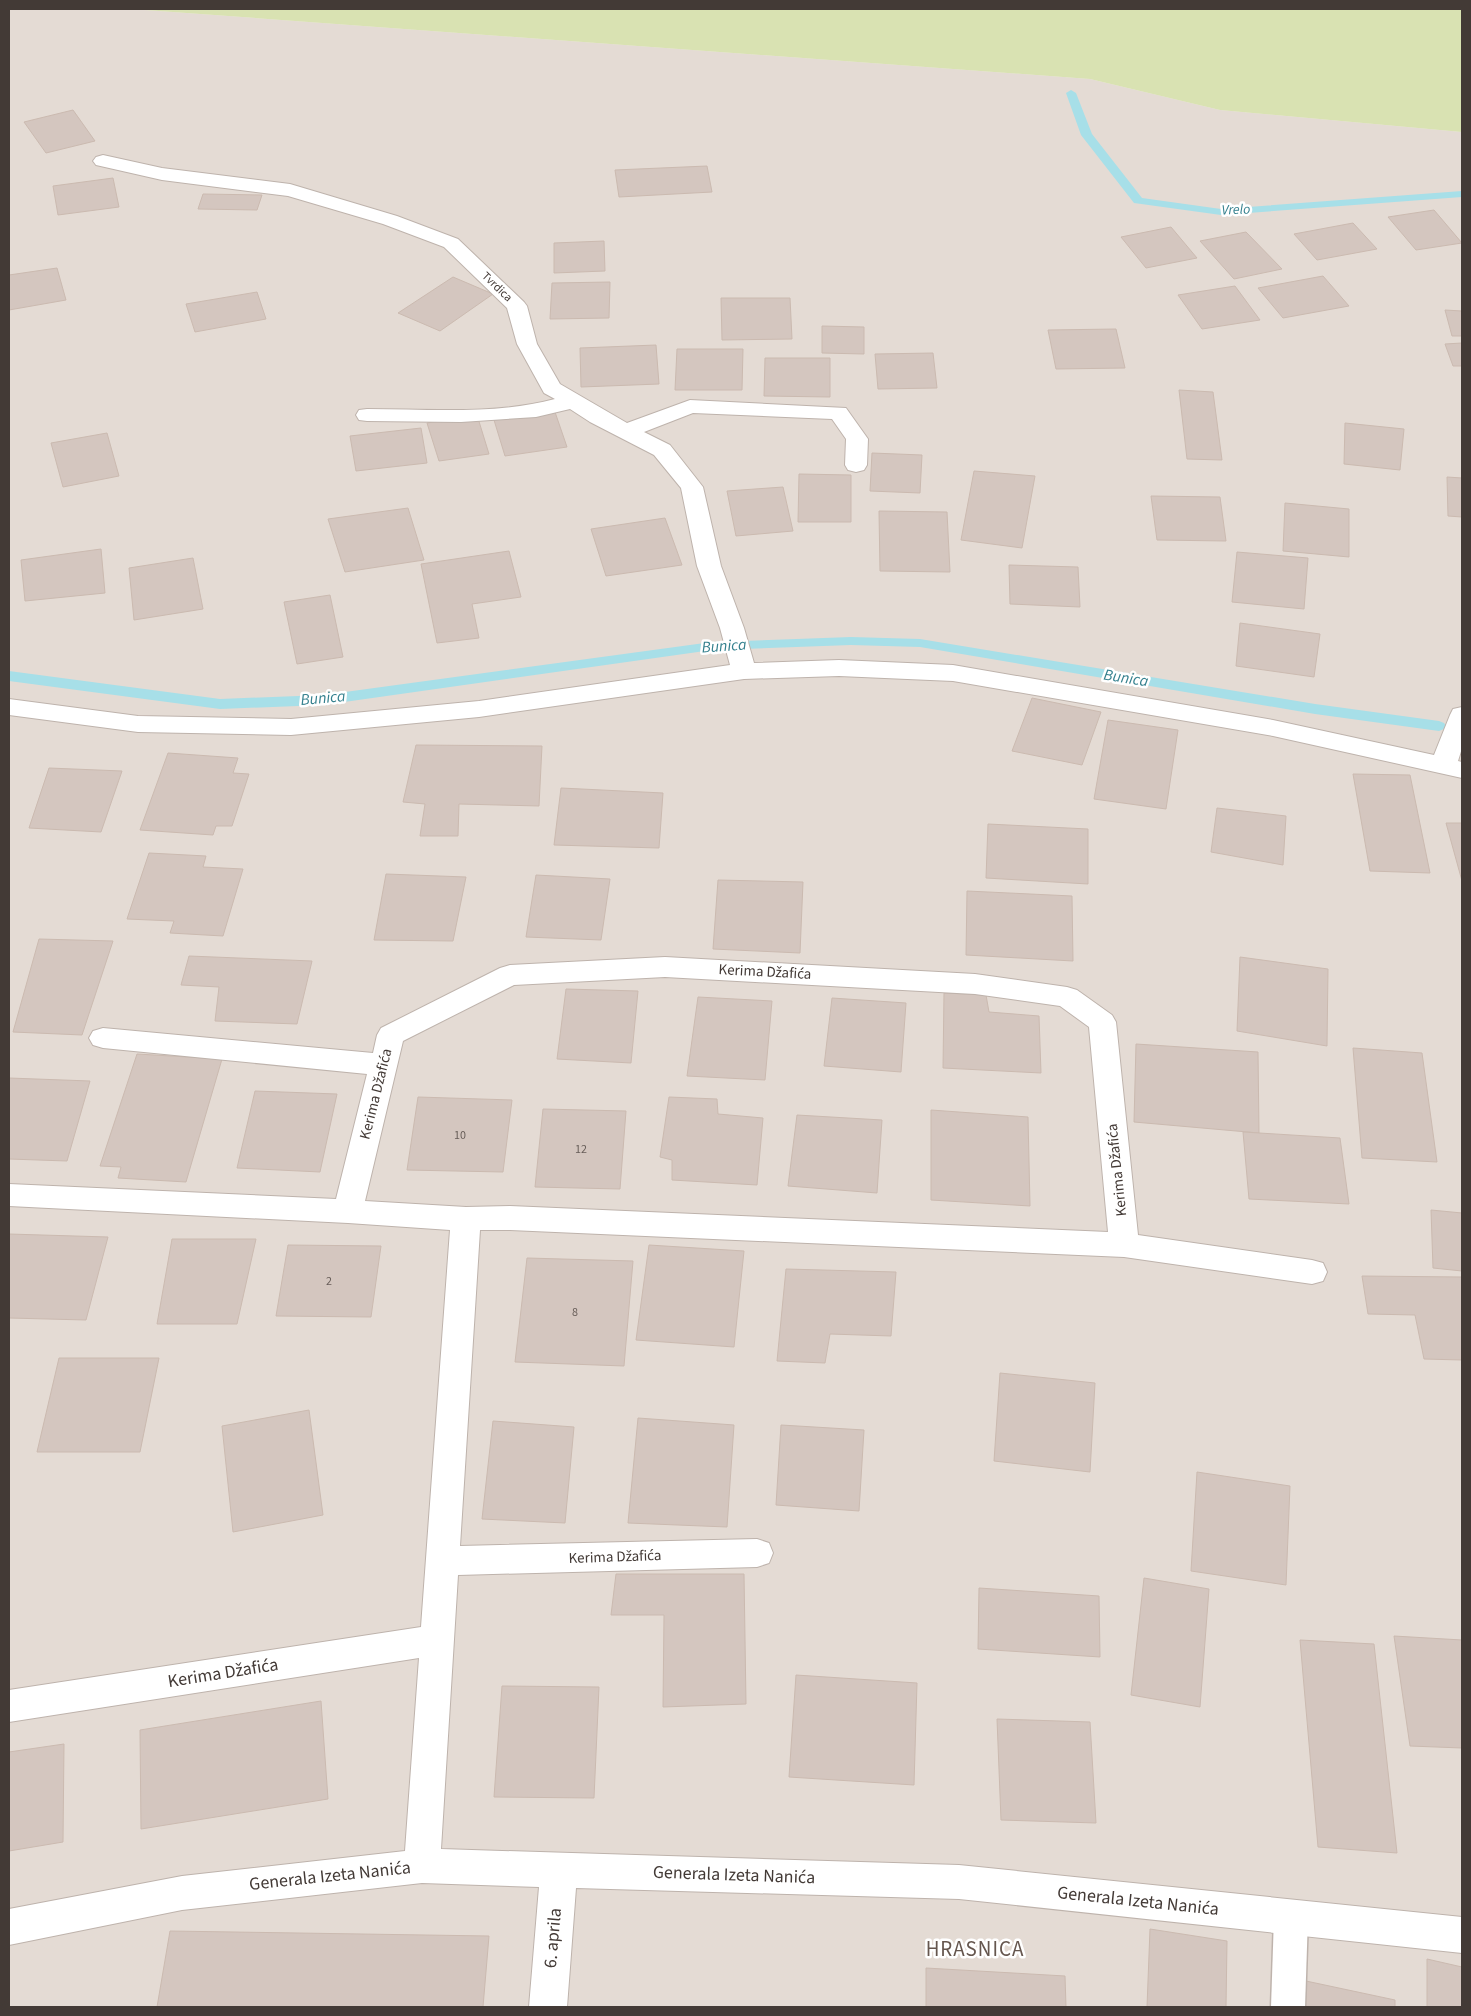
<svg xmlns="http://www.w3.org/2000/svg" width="1471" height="2016" viewBox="0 0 1471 2016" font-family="'Source Sans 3',sans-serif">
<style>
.residential{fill:#e4dbd4}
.green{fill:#d9e2b2}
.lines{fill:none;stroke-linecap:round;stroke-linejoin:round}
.stream{fill:#a7dfe8;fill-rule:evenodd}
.building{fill:#d4c6bf;stroke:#cbbab0}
.lane-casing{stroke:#beb3ac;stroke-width:3}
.street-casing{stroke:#beb3ac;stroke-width:2}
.lane{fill:#fff;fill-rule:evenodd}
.street{fill:#fff;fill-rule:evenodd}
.labels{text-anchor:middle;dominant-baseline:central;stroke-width:5;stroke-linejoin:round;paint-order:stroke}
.far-street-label{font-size:12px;fill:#433a36;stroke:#fff}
.number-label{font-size:12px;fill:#675d58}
.far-water-label{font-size:14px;font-style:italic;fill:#34808e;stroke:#fff}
.street-label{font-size:15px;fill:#433a36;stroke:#fff}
.water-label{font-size:16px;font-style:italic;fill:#34808e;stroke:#fff}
.near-street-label{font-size:18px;fill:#433a36;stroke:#fff}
.near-quarter-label{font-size:21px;letter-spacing:1px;fill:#65564e;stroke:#fff}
</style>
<rect width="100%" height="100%" fill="#f1ebe6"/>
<path class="residential" d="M 9,9 L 131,9 L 1090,79 L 1220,110 L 1462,132 L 1462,2007 L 9,2007 Z"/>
<path class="green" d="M 131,9 L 1462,9 L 1462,132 L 1220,110 L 1090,79 Z"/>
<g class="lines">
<g class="stream">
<path d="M 1071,90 L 1076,93 L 1092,134 L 1142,198 L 1221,209 L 1462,191 L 1462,197 L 1221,215 L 1134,203 L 1081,135 L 1066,93 Z"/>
<path d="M 851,637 L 920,639 L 1315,704 L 1439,721 L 1444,723 L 1446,726 L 1444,729 L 1439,731 L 1315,714 L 920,647 L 851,645 L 712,650 L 323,705 L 220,709 L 9,681 L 9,671 L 220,699 L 323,695 L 712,642 Z"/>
</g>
</g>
<g class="building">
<path d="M 73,110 L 95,141 L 46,153 L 24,122 Z"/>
<path d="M 707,166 L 712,192 L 619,197 L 615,170 Z"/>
<path d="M 113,178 L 119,207 L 58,215 L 53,186 Z"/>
<path d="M 203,194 L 262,195 L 257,210 L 198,209 Z"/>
<path d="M 1434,210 L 1462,243 L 1416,250 L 1388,217 Z"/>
<path d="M 1353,223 L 1377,249 L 1317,260 L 1294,234 Z"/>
<path d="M 1171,227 L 1197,258 L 1146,268 L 1121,237 Z"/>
<path d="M 1246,232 L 1282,269 L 1234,279 L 1200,241 Z"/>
<path d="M 604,241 L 605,271 L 554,273 L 554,243 Z"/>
<path d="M 57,268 L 66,300 L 9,310 L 9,275 Z"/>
<path d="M 1323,276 L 1349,306 L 1283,318 L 1258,288 Z"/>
<path d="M 453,277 L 493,294 L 440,331 L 398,313 Z"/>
<path d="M 610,282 L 609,318 L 550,319 L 552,283 Z"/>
<path d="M 1235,286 L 1260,320 L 1202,329 L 1178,295 Z"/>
<path d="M 257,292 L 266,319 L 195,332 L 186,304 Z"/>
<path d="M 721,298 L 790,298 L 792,339 L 722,340 Z"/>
<path d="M 1445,310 L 1462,311 L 1462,336 L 1452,336 Z"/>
<path d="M 822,326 L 864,327 L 864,354 L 822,353 Z"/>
<path d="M 1116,329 L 1125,368 L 1056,369 L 1048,330 Z"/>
<path d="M 1462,343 L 1462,366 L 1453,366 L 1445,344 Z"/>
<path d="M 656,345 L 659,384 L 581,387 L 580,348 Z"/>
<path d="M 677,349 L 743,349 L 742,390 L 675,390 Z"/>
<path d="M 933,353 L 937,388 L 878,389 L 875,354 Z"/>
<path d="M 765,358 L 830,358 L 830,397 L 764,396 Z"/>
<path d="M 1179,390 L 1213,392 L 1222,460 L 1187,459 Z"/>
<path d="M 555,412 L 567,447 L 505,456 L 494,420 Z"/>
<path d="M 477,415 L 489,454 L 439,461 L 427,423 Z"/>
<path d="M 1345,423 L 1404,429 L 1400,470 L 1344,464 Z"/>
<path d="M 421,428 L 427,463 L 356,471 L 350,436 Z"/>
<path d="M 107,433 L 119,476 L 63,487 L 51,443 Z"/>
<path d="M 872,453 L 922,455 L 920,493 L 870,491 Z"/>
<path d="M 974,471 L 1035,476 L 1022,548 L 961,540 Z"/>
<path d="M 799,474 L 851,475 L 851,522 L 798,522 Z"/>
<path d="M 1447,477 L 1462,478 L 1462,517 L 1448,516 Z"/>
<path d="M 783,487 L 793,531 L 736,536 L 727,491 Z"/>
<path d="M 1151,496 L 1220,497 L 1226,541 L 1157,540 Z"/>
<path d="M 1285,503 L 1349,509 L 1349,557 L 1283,551 Z"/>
<path d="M 408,508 L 424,560 L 345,572 L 328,519 Z"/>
<path d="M 879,511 L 947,512 L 950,572 L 880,571 Z"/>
<path d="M 665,518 L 682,565 L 606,576 L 591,529 Z"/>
<path d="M 101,549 L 105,593 L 25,601 L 21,560 Z"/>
<path d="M 509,551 L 521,597 L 472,604 L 479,638 L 437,643 L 421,564 Z"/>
<path d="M 1237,552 L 1308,558 L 1304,609 L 1232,602 Z"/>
<path d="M 193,558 L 203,609 L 134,620 L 129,568 Z"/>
<path d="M 1009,565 L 1078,567 L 1080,607 L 1010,604 Z"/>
<path d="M 330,595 L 343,657 L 297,664 L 284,602 Z"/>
<path d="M 1240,623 L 1320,634 L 1314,677 L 1236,666 Z"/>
<path d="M 1032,698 L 1101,712 L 1082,765 L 1012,751 Z"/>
<path d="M 1108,720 L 1178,730 L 1166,809 L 1094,799 Z"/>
<path d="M 416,745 L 542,746 L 539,806 L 459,804 L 458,836 L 420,836 L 425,804 L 403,802 Z"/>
<path d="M 168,753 L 238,758 L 233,773 L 249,774 L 232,826 L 216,826 L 213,835 L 140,830 Z"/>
<path d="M 49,768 L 122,771 L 101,832 L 29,828 Z"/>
<path d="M 1353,774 L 1410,775 L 1430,873 L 1370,871 Z"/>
<path d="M 561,788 L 663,793 L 659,848 L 554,845 Z"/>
<path d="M 1217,808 L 1286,816 L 1283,865 L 1211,852 Z"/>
<path d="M 1446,823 L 1462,823 L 1462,881 Z"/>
<path d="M 988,824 L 1088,829 L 1088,884 L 986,878 Z"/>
<path d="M 149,853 L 206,856 L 203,867 L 243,869 L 223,936 L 170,933 L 174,921 L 127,919 Z"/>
<path d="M 386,874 L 466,877 L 453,941 L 374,940 Z"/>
<path d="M 536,875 L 610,879 L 601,940 L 526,937 Z"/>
<path d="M 718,880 L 803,882 L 800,953 L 713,949 Z"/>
<path d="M 967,891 L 1072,896 L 1073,961 L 966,955 Z"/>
<path d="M 39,939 L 113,941 L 82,1035 L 13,1032 Z"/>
<path d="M 189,956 L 312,961 L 297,1024 L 215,1021 L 219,987 L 181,985 Z"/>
<path d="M 1240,957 L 1328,969 L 1327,1046 L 1237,1031 Z"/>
<path d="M 566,989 L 638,991 L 631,1063 L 557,1059 Z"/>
<path d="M 944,993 L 986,995 L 989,1012 L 1039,1016 L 1041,1073 L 943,1068 Z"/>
<path d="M 698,997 L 772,1001 L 765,1080 L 687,1076 Z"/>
<path d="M 832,998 L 906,1003 L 901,1072 L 824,1066 Z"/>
<path d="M 1136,1044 L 1258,1052 L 1259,1133 L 1134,1122 Z"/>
<path d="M 1353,1048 L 1422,1053 L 1437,1162 L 1362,1158 Z"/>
<path d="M 137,1054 L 222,1059 L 186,1182 L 118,1178 L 121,1167 L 100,1166 Z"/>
<path d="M 9,1078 L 90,1081 L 67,1161 L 9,1159 Z"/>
<path d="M 255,1091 L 337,1094 L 320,1172 L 237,1168 Z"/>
<path d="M 418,1097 L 512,1100 L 503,1172 L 407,1170 Z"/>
<path d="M 669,1097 L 717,1099 L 718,1114 L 763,1118 L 757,1185 L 672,1180 L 672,1160 L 660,1157 Z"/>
<path d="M 543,1109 L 626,1111 L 620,1189 L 535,1187 Z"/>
<path d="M 931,1110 L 1028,1117 L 1030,1206 L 931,1200 Z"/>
<path d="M 797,1115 L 882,1120 L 877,1193 L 788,1186 Z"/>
<path d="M 1243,1132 L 1340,1138 L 1349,1204 L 1249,1199 Z"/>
<path d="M 1431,1210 L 1462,1213 L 1462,1271 L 1433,1268 Z"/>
<path d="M 9,1234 L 108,1237 L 86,1320 L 9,1318 Z"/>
<path d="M 172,1239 L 256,1239 L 237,1324 L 157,1324 Z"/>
<path d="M 288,1245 L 381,1246 L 371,1317 L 276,1316 Z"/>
<path d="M 649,1245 L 744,1251 L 734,1347 L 636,1340 Z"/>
<path d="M 527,1258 L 633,1261 L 624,1366 L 515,1362 Z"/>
<path d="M 786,1269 L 896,1272 L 891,1336 L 830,1334 L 825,1363 L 777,1361 Z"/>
<path d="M 1362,1276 L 1462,1277 L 1462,1360 L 1424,1359 L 1415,1315 L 1368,1314 Z"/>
<path d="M 59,1358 L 159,1358 L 140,1452 L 37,1452 Z"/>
<path d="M 1000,1373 L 1095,1383 L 1090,1472 L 994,1461 Z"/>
<path d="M 309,1410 L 323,1515 L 233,1532 L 222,1426 Z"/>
<path d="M 638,1418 L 734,1425 L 727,1527 L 628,1523 Z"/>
<path d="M 493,1421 L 574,1427 L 565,1523 L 482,1519 Z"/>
<path d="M 781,1425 L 864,1430 L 859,1511 L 776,1505 Z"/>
<path d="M 1197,1472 L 1290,1486 L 1286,1585 L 1191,1571 Z"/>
<path d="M 616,1574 L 744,1574 L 746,1704 L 663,1707 L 664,1615 L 611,1615 Z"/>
<path d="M 1144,1578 L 1209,1589 L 1200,1707 L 1131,1695 Z"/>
<path d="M 979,1588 L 1099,1596 L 1100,1657 L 978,1649 Z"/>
<path d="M 1394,1636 L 1462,1640 L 1462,1748 L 1410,1746 Z"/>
<path d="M 1300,1640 L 1374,1644 L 1397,1853 L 1318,1847 Z"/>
<path d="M 796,1675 L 917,1683 L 914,1785 L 789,1777 Z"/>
<path d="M 502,1686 L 599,1687 L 594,1798 L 494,1797 Z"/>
<path d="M 321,1701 L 328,1799 L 141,1829 L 140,1730 Z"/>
<path d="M 997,1719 L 1090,1722 L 1096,1823 L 1001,1820 Z"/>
<path d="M 64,1744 L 63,1842 L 9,1851 L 9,1752 Z"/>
<path d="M 1150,1929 L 1227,1941 L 1226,2007 L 1147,2007 Z"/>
<path d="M 170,1931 L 489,1936 L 483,2007 L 157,2007 Z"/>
<path d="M 1427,1959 L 1462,1967 L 1462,2007 L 1427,2007 Z"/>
<path d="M 926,1968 L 1065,1976 L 1066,2007 L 926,2007 Z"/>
<path d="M 1306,1981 L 1395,2000 L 1395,2007 L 1305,2007 Z"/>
</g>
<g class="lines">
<defs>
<path id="lane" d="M 1291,1901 L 1303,1906 L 1308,1917 L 1305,2007 L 1271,2007 L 1274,1917 L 1279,1906 Z"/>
<g id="street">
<path d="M 103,155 L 162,168 L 290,184 L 397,216 L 458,239 L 524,302 L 527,306 L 537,344 L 560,384 L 627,423 L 690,400 L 846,408 L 868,439 L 867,465 L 864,470 L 856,472 L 848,470 L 845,465 L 846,439 L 832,419 L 693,413 L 644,432 L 670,445 L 703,487 L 721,566 L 744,628 L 754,663 L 839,660 L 953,665 L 1273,720 L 1434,755 L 1450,715 L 1453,709 L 1462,707 L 1462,748 L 1458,761 L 1462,762 L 1462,778 L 1273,736 L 953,681 L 839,676 L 744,679 L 479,717 L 291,735 L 138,732 L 9,715 L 9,699 L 138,716 L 291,719 L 479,701 L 730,665 L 720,628 L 697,566 L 681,488 L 654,455 L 590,422 L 570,409 L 536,417 L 461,422 L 367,421 L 359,420 L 356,415 L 359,410 L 367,409 C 427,409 496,415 555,399 L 544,393 L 517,344 L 507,308 L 444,247 L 383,224 L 288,196 L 162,180 L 96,165 L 93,161 L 96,157 Z"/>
<path d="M 665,957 L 975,974 L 1067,987 L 1077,990 L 1112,1015 L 1116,1022 L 1138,1235 L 1312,1260 L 1323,1263 L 1327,1272 L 1323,1281 L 1312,1284 L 1124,1257 L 510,1230 L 480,1230 L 460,1546 L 757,1539 L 769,1543 L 773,1553 L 769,1563 L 757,1567 L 458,1575 L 441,1849 L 959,1865 L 1462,1917 L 1462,1953 L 959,1899 L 576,1888 L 567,2007 L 529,2007 L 539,1887 L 422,1883 L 182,1910 L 9,1945 L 9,1909 L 182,1876 L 405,1851 L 419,1658 L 9,1722 L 9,1690 L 421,1627 L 450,1230 L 348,1223 L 9,1206 L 9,1184 L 336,1199 L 367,1074 L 103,1048 L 93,1045 L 89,1038 L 93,1031 L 103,1028 L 373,1053 L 377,1035 L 381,1028 L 500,968 L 510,965 ZM 665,977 L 975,994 L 1060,1006 L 1089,1027 L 1108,1232 L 510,1206 L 466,1207 L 365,1201 L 403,1041 L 514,985 Z"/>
</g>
</defs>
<use href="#lane" class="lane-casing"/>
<use href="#street" class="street-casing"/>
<use href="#lane" class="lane"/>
<use href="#street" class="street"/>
</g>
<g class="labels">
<g class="far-street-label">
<text transform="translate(497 287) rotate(44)">Tvrdica</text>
</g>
<g class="number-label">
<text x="460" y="1135">10</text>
<text x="581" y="1149">12</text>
<text x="329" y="1281">2</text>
<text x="575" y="1312">8</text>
</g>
<g class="far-water-label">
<text transform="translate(1236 210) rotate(-2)">Vrelo</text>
</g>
<g class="street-label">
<text transform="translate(765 972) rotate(3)">Kerima Džafića</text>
<text transform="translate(376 1094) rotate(-76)">Kerima Džafića</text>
<text transform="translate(1117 1170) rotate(-96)">Kerima Džafića</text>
<text transform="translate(615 1557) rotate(-2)">Kerima Džafića</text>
</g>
<g class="water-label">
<text transform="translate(724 646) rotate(-4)">Bunica</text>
<text transform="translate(1126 678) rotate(9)">Bunica</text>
<text transform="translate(323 698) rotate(-5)">Bunica</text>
</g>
<g class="near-street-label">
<text transform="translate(223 1673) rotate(-9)">Kerima Džafića</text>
<text transform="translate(734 1875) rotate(2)">Generala Izeta Nanića</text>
<text transform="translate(330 1876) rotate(-6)">Generala Izeta Nanića</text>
<text transform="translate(1138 1901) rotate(6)">Generala Izeta Nanića</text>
<text transform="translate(553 1938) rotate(-85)">6. aprila</text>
</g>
<g class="near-quarter-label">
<text x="975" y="1949">HRASNICA</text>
</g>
</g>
<rect width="1471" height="2016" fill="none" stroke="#433a36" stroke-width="20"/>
</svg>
